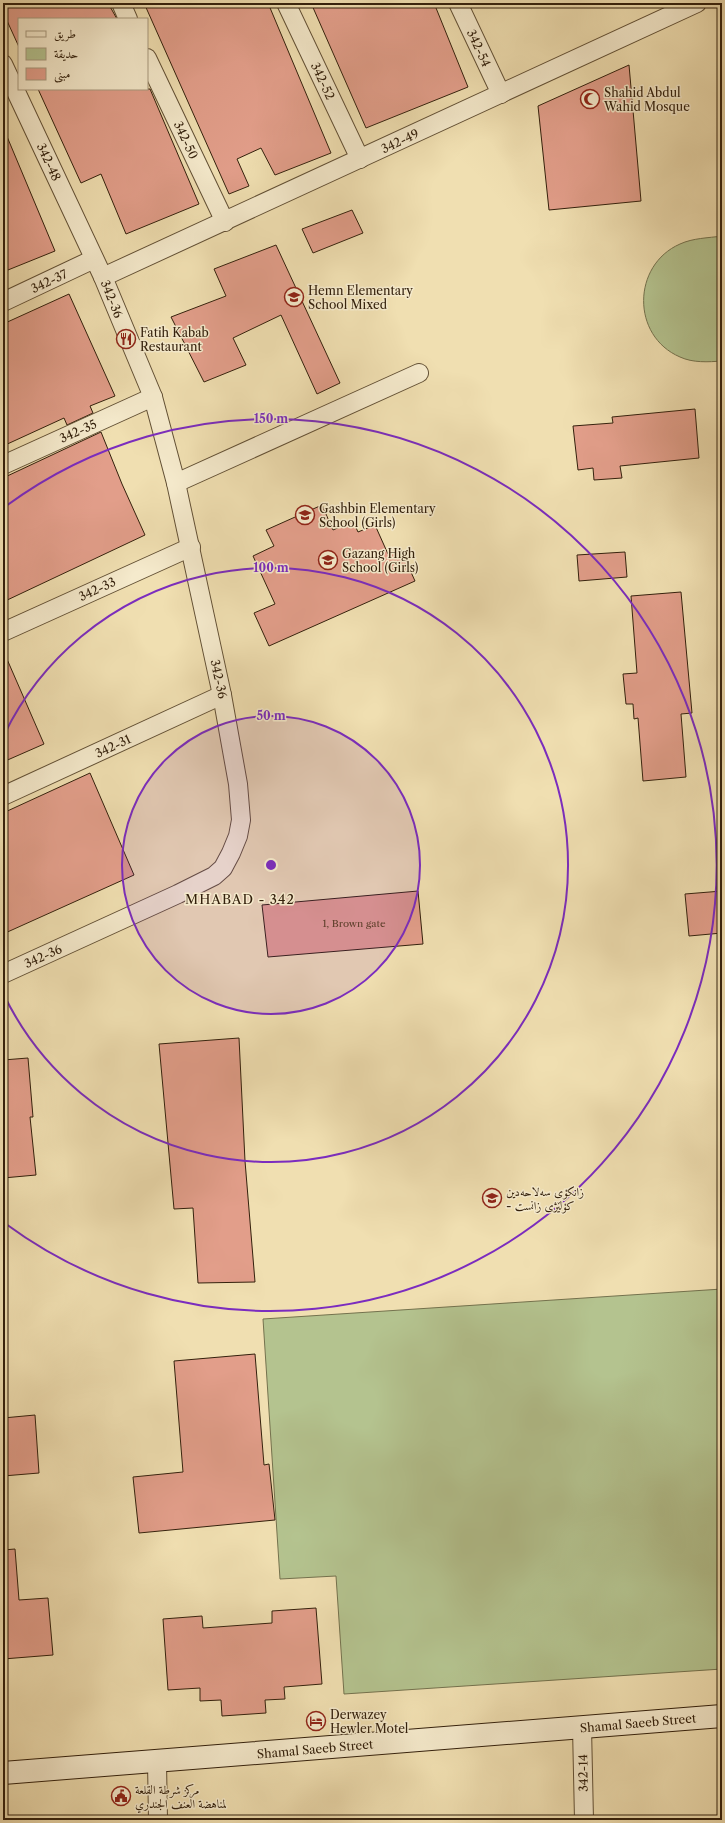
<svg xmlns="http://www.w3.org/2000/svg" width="725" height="1823" viewBox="0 0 725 1823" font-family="'Libre Caslon Text',Amiri,serif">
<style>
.green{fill:#b4c38f;stroke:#74724e}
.building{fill:#e29e8a;stroke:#33200c}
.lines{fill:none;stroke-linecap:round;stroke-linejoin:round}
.street-casing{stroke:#625035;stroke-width:20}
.secondary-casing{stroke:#33200c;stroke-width:24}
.street{stroke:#f5eacc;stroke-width:18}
.secondary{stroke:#f5eacc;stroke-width:22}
.ring{fill:none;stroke:#7b2cbf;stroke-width:2}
.labels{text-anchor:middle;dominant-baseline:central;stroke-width:3;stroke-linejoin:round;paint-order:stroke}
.number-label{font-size:10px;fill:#5f402c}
.street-label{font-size:12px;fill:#33200c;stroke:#f5eacc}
.poi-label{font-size:12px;fill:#33200c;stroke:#f5eacc;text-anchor:start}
.neighbourhood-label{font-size:13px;letter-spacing:1px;fill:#33200c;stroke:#f5eacc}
.centre{fill:#7b2cbf;stroke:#f5eacc;stroke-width:2}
.ring-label{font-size:12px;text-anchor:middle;font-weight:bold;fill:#7b2cbf;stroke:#f5eacc;stroke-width:3;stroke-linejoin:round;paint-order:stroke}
</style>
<rect width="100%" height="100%" fill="#f0dfb1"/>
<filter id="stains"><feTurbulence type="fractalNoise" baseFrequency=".005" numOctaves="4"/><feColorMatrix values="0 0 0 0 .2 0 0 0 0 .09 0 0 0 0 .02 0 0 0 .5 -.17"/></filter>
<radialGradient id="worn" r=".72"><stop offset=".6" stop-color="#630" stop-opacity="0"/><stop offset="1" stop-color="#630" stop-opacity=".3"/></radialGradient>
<g class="green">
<path d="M 722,236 L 722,361 C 708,362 693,363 680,357 C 631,336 632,265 680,244 C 693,238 708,238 722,236 Z"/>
<path d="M 722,1289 L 722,1669 L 344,1694 L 336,1576 L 280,1579 L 263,1319 Z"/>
</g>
<g class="building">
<path d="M 3,3 L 108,3 L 117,19 L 19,19 L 19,47 L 3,12 Z"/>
<path d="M 144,3 L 268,3 L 331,153 L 275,175 L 261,148 L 237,159 L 249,186 L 229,194 Z"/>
<path d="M 311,3 L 434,3 L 468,87 L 366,128 Z"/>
<path d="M 629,65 L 641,201 L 549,210 L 538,106 Z"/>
<path d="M 38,89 L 150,89 L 199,204 L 126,234 L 101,174 L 81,183 Z"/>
<path d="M 3,127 L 55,251 L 3,272 Z"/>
<path d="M 352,210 L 363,233 L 313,253 L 302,229 Z"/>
<path d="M 276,245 L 340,383 L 317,394 L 281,315 L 233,338 L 246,365 L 204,382 L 171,317 L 226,296 L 214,269 Z"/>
<path d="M 69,294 L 115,396 L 90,406 L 93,413 L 67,425 L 64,418 L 3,446 L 3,324 Z"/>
<path d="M 695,409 L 699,458 L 620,466 L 622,478 L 594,480 L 593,468 L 578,470 L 573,426 L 613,423 L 612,417 Z"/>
<path d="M 101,432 L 122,484 L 145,535 L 3,602 L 3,478 Z"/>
<path d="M 322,505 L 333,530 L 353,521 L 358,532 L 375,525 L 388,554 L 400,548 L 415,581 L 269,646 L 254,613 L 275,604 L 253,556 L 274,546 L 266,530 Z"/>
<path d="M 625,552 L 627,577 L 579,581 L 577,555 Z"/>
<path d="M 681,592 L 692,713 L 681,714 L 686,777 L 643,781 L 638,718 L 634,719 L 633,704 L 626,704 L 623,674 L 637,673 L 631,596 Z"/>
<path d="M 3,650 L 44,744 L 3,762 Z"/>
<path d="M 90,773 L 134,875 L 3,934 L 3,813 Z"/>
<path d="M 418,891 L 423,944 L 268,957 L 262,905 Z"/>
<path d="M 722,891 L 722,933 L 689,936 L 685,894 Z"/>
<path d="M 239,1038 L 245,1161 L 255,1282 L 198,1283 L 193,1208 L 174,1209 L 159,1044 Z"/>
<path d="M 28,1058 L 33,1117 L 30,1117 L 36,1175 L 3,1178 L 3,1060 Z"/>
<path d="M 255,1354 L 264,1465 L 269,1464 L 275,1520 L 139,1533 L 133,1477 L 183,1472 L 174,1361 Z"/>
<path d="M 35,1415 L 39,1473 L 3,1476 L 3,1418 Z"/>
<path d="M 15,1549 L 19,1600 L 48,1598 L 53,1655 L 3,1659 L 3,1550 Z"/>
<path d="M 316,1608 L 322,1684 L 284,1687 L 285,1699 L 265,1700 L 266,1713 L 222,1716 L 221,1700 L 200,1701 L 200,1688 L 168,1690 L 163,1619 L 202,1616 L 203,1628 L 272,1623 L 272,1611 Z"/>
</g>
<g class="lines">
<defs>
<g id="street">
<path d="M 121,3 L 128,19"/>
<path d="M 286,3 L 360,159"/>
<path d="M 458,3 L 501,94"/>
<path d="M 147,58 L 225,222"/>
<path d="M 3,64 L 103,277 L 153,397 L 176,483 L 222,695 L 238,784 L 241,820 L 238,836 L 231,853 L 223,868 L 214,876 L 178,894 L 3,974"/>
<path d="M 103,277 L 697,3"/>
<path d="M 3,302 L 94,259"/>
<path d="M 3,465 L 153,397"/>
<path d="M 176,483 L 419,373"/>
<path d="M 3,632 L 191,547"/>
<path d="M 3,796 L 222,695"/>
<path d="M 582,1727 L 584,1820"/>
<path d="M 157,1762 L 158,1820"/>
</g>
<path id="secondary" d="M 3,1773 L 722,1716"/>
</defs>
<use href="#street" class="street-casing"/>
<use href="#secondary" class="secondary-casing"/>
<use href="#street" class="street"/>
<use href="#secondary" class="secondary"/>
</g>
<circle cx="271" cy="865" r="149" fill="#7b2cbf" fill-opacity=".12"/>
<g class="ring">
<circle cx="271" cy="865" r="149"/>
<path d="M4 735A297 297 0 1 1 4 995"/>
<path d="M6 506A446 446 0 1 1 6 1224"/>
</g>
<defs>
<symbol id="mosque-ring" viewBox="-11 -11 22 22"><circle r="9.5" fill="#f5eacc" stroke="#8f2418" stroke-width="1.5"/><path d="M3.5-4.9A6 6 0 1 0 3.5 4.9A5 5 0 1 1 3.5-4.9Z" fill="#8f2418"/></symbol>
<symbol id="school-ring" viewBox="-11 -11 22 22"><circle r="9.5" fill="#f5eacc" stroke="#8f2418" stroke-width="1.5"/><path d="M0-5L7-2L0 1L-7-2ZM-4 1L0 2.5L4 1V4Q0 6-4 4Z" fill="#8f2418"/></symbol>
<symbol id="restaurant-ring" viewBox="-11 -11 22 22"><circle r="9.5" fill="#f5eacc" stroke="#8f2418" stroke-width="1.5"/><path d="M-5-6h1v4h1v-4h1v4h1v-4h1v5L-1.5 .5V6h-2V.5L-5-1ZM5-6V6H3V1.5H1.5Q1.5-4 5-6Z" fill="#8f2418"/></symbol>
<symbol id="university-ring" viewBox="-11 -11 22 22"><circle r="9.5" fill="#f5eacc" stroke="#8f2418" stroke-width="1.5"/><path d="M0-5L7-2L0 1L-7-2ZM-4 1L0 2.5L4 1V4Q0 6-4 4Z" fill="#8f2418"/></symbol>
<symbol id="hotel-ring" viewBox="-11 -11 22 22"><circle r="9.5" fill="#f5eacc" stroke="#8f2418" stroke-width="1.5"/><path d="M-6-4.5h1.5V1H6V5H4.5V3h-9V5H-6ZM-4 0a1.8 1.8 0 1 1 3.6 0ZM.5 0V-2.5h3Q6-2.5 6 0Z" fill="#8f2418"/></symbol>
<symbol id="civic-ring" viewBox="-11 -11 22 22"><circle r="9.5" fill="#f5eacc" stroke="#8f2418" stroke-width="1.5"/><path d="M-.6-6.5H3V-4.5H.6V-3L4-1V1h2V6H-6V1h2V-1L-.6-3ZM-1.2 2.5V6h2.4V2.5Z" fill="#8f2418"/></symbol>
</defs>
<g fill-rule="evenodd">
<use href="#mosque-ring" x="579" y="88" width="22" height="22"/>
<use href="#school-ring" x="283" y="286" width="22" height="22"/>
<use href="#restaurant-ring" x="115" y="328" width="22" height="22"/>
<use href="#school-ring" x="294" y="504" width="22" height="22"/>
<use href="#school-ring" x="317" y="549" width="22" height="22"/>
<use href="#university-ring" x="481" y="1187" width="22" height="22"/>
<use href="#hotel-ring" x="305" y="1710" width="22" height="22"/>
<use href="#civic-ring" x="110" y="1785" width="22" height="22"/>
</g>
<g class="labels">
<g class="number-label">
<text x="354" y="923">1, Brown gate</text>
</g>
<g class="street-label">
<text transform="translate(479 48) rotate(65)">342-54</text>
<text transform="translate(323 81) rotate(65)">342-52</text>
<text transform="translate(186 140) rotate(65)">342-50</text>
<text transform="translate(400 141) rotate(-25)">342-49</text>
<text transform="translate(49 162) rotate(65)">342-48</text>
<text transform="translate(49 281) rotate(-25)">342-37</text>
<text transform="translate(112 299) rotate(68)">342-36</text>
<text transform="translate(78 431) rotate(-24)">342-35</text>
<text transform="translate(97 589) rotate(-25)">342-33</text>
<text transform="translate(219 679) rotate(78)">342-36</text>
<text transform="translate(113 746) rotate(-25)">342-31</text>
<text transform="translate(43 956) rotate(-24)">342-36</text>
<text transform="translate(638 1723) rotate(-5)">Shamal Saeeb Street</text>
<text transform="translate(315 1749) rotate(-5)">Shamal Saeeb Street</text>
<text transform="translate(583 1773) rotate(-91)">342-14</text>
</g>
<g class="poi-label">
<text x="604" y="92">Shahid Abdul<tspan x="604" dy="14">Wahid Mosque</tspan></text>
<text x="308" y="290">Hemn Elementary<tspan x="308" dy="14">School Mixed</tspan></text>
<text x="140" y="332">Fatih Kabab<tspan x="140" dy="14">Restaurant</tspan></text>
<text x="319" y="508">Gashbin Elementary<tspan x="319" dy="14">School (Girls)</tspan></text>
<text x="342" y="553">Gazang High<tspan x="342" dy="14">School (Girls)</tspan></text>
<text x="506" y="1191">زانکۆی سەلاحەدین<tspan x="506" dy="14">- کۆلێژی زانست</tspan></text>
<text x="330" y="1714">Derwazey<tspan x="330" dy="14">Hewler Motel</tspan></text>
<text x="135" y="1789">مركز شرطة القلعة<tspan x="135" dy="14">لمناهضة العنف الجندري</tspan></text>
</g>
<g class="neighbourhood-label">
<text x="240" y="899">MHABAD - 342</text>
</g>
</g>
<circle cx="271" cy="865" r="6" class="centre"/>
<g class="ring-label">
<text x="271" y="423">150 m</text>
<text x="271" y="572">100 m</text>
<text x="271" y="720">50 m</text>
</g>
<rect width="725" height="1823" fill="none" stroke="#f0dfb1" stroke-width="16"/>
<rect x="4" y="4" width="717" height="1815" fill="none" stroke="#33200c" stroke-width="2"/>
<rect x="8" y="8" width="709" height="1807" fill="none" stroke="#33200c"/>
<rect x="18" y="18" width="130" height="72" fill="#f5eacc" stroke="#a7997f"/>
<rect x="26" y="31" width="20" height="6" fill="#f5eacc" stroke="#a7997f"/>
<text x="54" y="38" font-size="12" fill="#33200c">طريق</text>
<rect x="26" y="48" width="20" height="12" fill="#b4c38f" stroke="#a7997f"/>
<text x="54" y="58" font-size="12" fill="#33200c">حديقة</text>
<rect x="26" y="68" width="20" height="12" fill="#e29e8a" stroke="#a7997f"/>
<text x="54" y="78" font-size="12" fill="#33200c">مبنى</text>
<rect width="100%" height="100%" filter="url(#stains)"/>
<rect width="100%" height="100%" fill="url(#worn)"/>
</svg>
